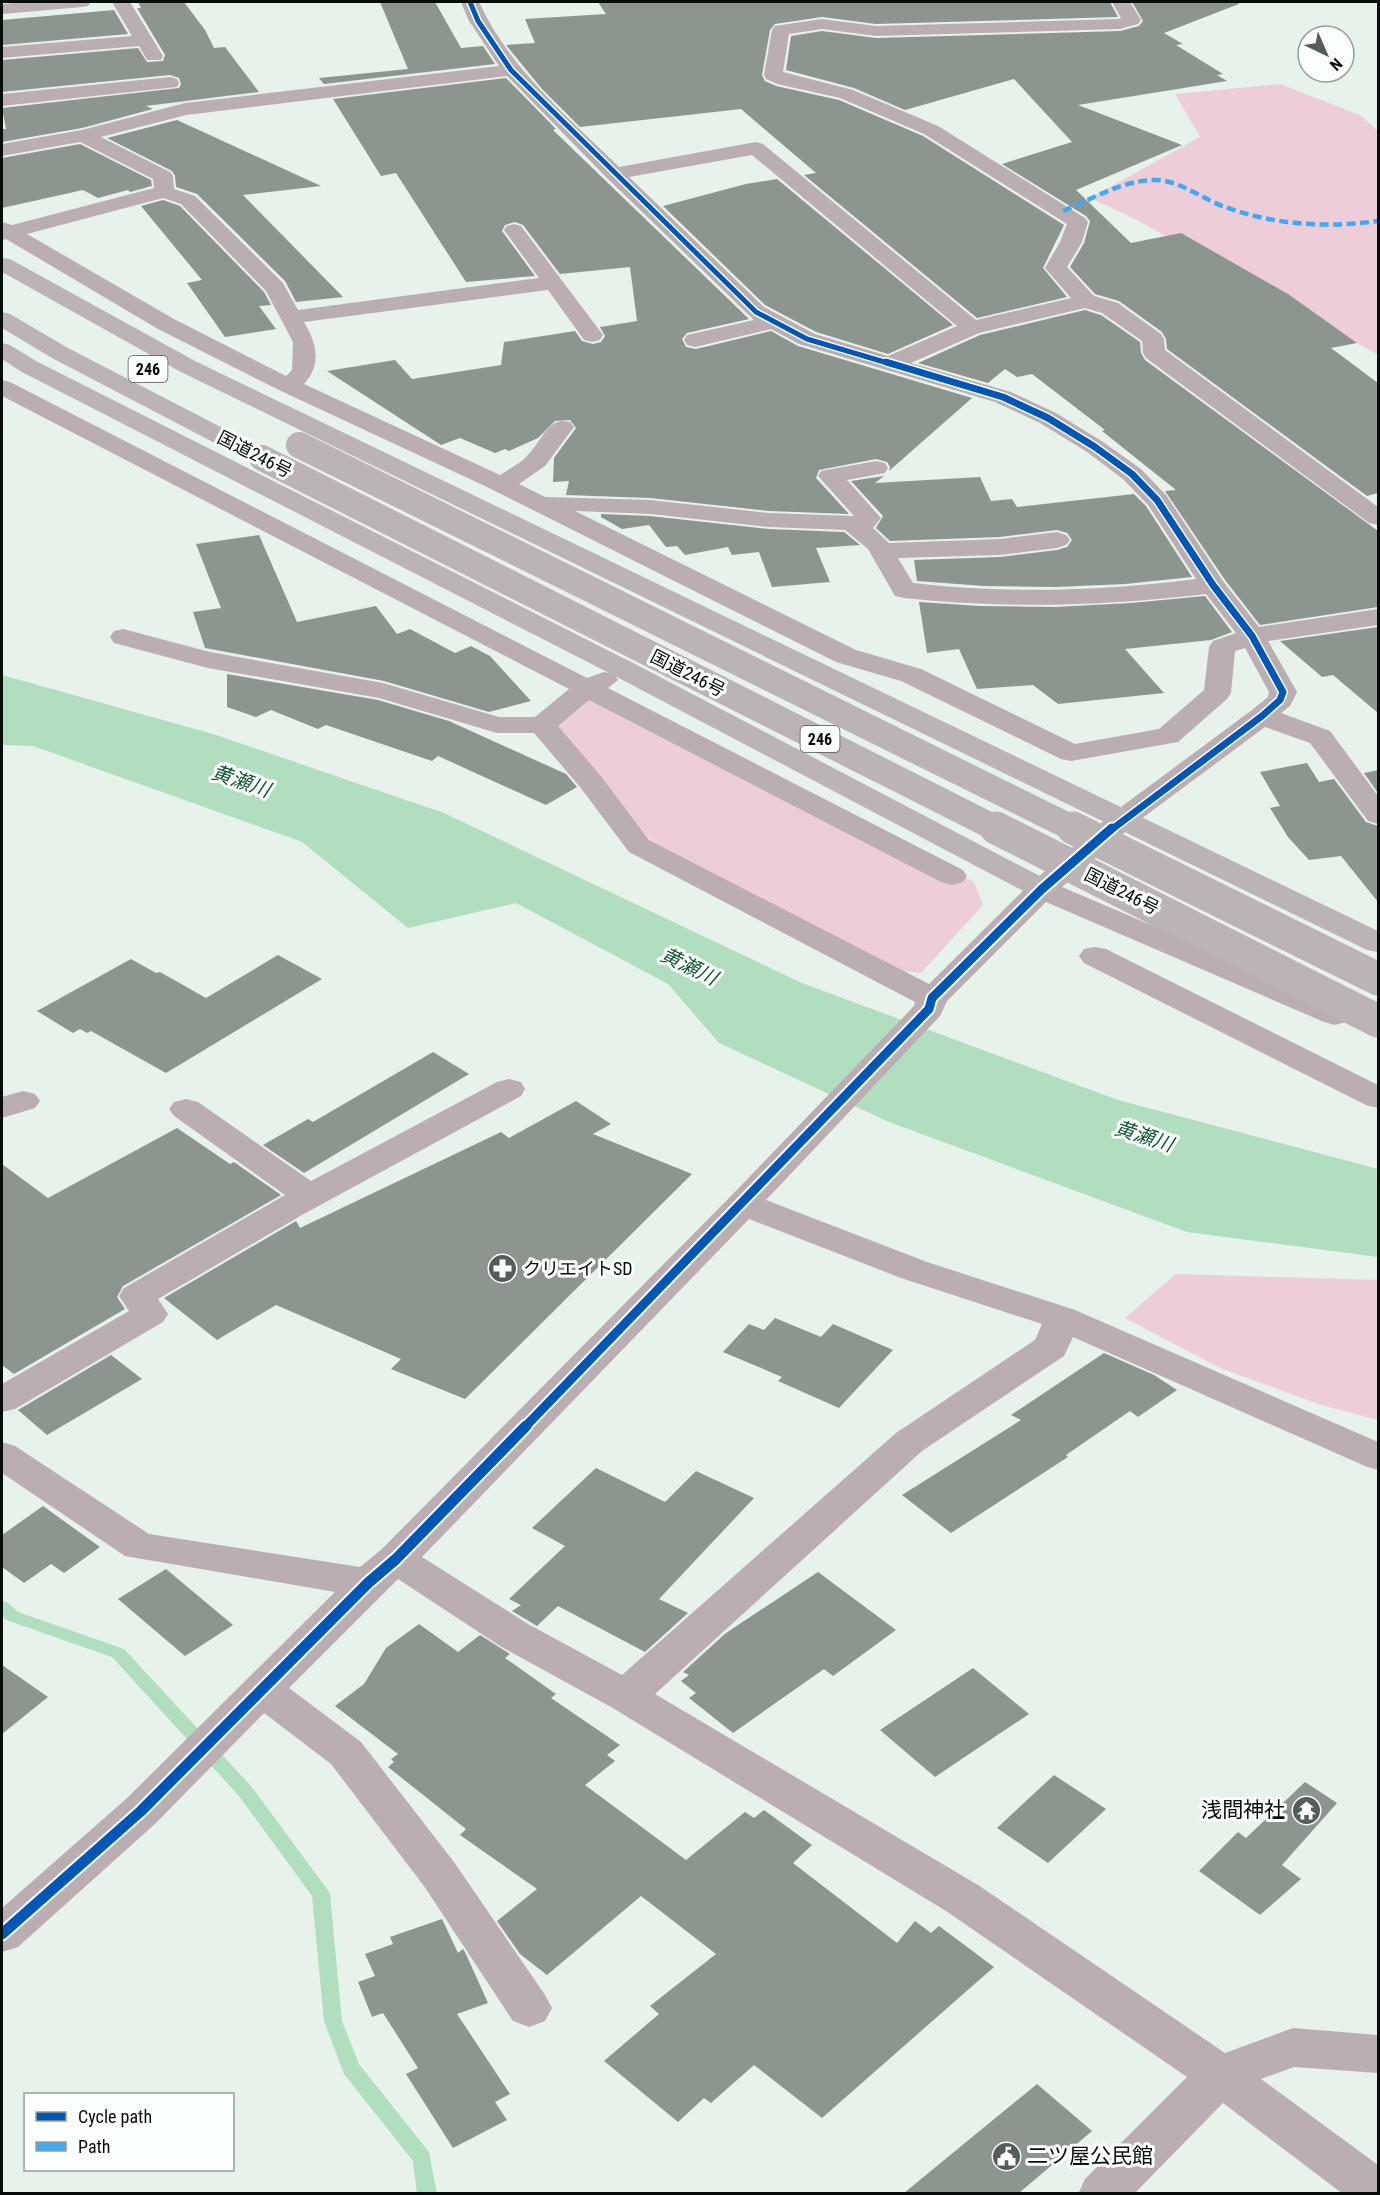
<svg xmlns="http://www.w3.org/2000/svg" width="1380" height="2195" viewBox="0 0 1380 2195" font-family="'Roboto Condensed','Noto Sans JP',sans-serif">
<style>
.green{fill:#edced8}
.water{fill:#b2dec0}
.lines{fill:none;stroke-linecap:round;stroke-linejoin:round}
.stream{fill:#b2dec0;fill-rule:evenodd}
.building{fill:#8d958f}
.minor{fill:#bbaeb2;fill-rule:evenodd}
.highway{fill:#bbb3b5;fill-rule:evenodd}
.highway-bridge-far1{stroke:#bbb3b5;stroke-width:26}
.highway-bridge{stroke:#bbb3b5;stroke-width:33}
.quiet{stroke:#3fa9f5;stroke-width:4.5;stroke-dasharray:9 4.5;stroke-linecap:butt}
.cycleway-far3-casing{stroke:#fbfffc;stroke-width:8}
.cycleway-far2-casing{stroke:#fbfffc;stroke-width:10}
.cycleway-far1-casing{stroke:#fbfffc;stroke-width:13}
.cycleway-casing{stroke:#fbfffc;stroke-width:15}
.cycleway-far3{stroke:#0057b8;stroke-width:5}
.cycleway-far2{stroke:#0057b8;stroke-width:7}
.cycleway-far1{stroke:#0057b8;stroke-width:9}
.cycleway{stroke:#0057b8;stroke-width:11}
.labels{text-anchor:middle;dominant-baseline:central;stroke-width:6;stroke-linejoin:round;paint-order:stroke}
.shield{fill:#fbfffc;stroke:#505652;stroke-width:1.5}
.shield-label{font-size:16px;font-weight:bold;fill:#070d09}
.street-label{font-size:18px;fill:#070d09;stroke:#fbfffc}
.poi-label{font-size:18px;fill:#070d09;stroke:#fbfffc;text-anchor:start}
.water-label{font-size:20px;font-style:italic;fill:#145732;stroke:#fbfffc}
.near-poi-label{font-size:21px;fill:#070d09;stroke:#fbfffc;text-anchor:end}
</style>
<rect width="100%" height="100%" fill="#e7f2ea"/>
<g class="green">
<path d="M 1280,84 L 1360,115 L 1378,131 L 1378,355 L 1137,220 L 1090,198 L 1200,137 L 1175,94 Z"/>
<path d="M 605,689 L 974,882 L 983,905 L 921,973 L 886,969 L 664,854 L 544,729 Z"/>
<path d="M 1176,1274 L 1378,1280 L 1378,1420 L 1321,1405 L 1220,1368 L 1125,1318 Z"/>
</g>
<path class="water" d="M 2,675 L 213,734 L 444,813 L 802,983 L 1118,1100 L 1378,1169 L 1378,1257 L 1187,1232 L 889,1122 L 719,1043 L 668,984 L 516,903 L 408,928 L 302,842 L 33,746 L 2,745 Z"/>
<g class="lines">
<path class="stream" d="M 2,1601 L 8,1603 L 18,1612 L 124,1649 L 251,1786 L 327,1889 L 330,1894 L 342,2021 L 359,2064 L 429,2152 L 437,2194 L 417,2194 L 413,2161 L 344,2074 L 324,2021 L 312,1896 L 239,1796 L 112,1657 L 6,1620 L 2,1616 Z"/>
</g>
<g class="building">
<path d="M 138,2 L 184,2 L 205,30 L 214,48 L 225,47 L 259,92 L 146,106 L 153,109 L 82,128 L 2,142 L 2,129 L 6,129 L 2,108 L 179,88 L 181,84 L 179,78 L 170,75 L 2,92 L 2,60 L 138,48 L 147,62 L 163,61 L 165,55 L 137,8 L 141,8 Z"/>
<path d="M 380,2 L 435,2 L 461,48 L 483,46 L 495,64 L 324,84 L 319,78 L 408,69 Z"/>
<path d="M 598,2 L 1110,2 L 1118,17 L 876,24 L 822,17 L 775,24 L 770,30 L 762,75 L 765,81 L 776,86 L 839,100 L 923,136 L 1064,225 L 1043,268 L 1067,297 L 977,318 L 804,175 L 816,173 L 741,109 L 580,127 L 542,89 L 506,45 L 535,43 L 525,19 L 606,14 Z"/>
<path d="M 1132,2 L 1238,2 L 1239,4 L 1164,33 L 1183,44 L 1176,45 L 1223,74 L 1217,75 L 1227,81 L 1078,105 L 1182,145 L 1076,190 L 1131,243 L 1181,233 L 1288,294 L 1357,343 L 1331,348 L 1378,383 L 1378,493 L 1367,496 L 1167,349 L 1166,339 L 1162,332 L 1119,301 L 1095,294 L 1070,267 L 1084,243 L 1090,221 L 1086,216 L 1002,164 L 1072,142 L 1014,79 L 905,110 L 854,88 L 786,70 L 791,36 L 822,31 L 876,38 L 1120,31 L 1139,26 L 1143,21 Z"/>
<path d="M 114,10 L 128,34 L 2,45 L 2,20 Z"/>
<path d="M 506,78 L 556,129 L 553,130 L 749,319 L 687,333 L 682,339 L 686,347 L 696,349 L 771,331 L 798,346 L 972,398 L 889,471 L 890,467 L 887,462 L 876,459 L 819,470 L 816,478 L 849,514 L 769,511 L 650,498 L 566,495 L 569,481 L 553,482 L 554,458 L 576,428 L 570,420 L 555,421 L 538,438 L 509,451 L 505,449 L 495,453 L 460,438 L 441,445 L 327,371 L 395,360 L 412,379 L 501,365 L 504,342 L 575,331 L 582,341 L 593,344 L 601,342 L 605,336 L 600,327 L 637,321 L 630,267 L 560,274 L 523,225 L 515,222 L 505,225 L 502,231 L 535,276 L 466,282 L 396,173 L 381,176 L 333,99 Z"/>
<path d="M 177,120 L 321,186 L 243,195 L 343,297 L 296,302 L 285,281 L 197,194 L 176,187 L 175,176 L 172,171 L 107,138 Z"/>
<path d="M 80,144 L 151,180 L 152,186 L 130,192 L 128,190 L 98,198 L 83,190 L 2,208 L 2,158 Z"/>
<path d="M 777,179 L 953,325 L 888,354 L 816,332 L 765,305 L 663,206 L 746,184 Z"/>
<path d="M 163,200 L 180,206 L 264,292 L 271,305 L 259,306 L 276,329 L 225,337 L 187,283 L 202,280 L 141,206 Z"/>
<path d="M 1085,310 L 1101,315 L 1140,342 L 1141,353 L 1145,360 L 1378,531 L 1378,607 L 1260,625 L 1225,580 L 1165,491 L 1176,490 L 1102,431 L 1105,430 L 1032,374 L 1017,377 L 1005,369 L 988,383 L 918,363 L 980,335 Z"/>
<path d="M 884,476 L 875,483 L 980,477 L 991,501 L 1012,499 L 1017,507 L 1134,494 L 1146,506 L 1192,577 L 1125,584 L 1055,587 L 984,586 L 917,581 L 914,560 L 1000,557 L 1057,550 L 1067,547 L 1072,540 L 1067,533 L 1057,530 L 1000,537 L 890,541 L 876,528 L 883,516 L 851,481 Z"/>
<path d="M 601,514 L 650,516 L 769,529 L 844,532 L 860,545 L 816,548 L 830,582 L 772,587 L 759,552 L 732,555 L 728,547 L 685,555 L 677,546 L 666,547 L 649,525 L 622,529 L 601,517 Z"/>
<path d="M 259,535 L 297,622 L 376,606 L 397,634 L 410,629 L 455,653 L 471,646 L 490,656 L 531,701 L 489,712 L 384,681 L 205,648 L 193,612 L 221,608 L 196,544 Z"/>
<path d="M 1205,596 L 1232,632 L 1211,640 L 1125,649 L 1164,693 L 1058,704 L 1033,685 L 977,689 L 959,649 L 927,653 L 919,602 L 980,606 L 1055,607 L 1131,603 Z"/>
<path d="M 1378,627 L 1378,713 L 1333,675 L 1322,677 L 1280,641 Z"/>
<path d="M 227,674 L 378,700 L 449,721 L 566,774 L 577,787 L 546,805 L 438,756 L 432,761 L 326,725 L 318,729 L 271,710 L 256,717 L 227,707 Z"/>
<path d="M 1307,763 L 1319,782 L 1334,779 L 1366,822 L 1378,826 L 1378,902 L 1341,856 L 1309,860 L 1288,837 L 1270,808 L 1280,806 L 1260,772 Z"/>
<path d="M 1378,770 L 1378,793 L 1364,773 Z"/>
<path d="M 278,955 L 322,979 L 166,1073 L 91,1031 L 87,1033 L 80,1029 L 73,1033 L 37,1011 L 131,959 L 156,973 L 160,972 L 206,998 Z"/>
<path d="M 433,1052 L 469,1074 L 304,1173 L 263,1145 L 308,1119 L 313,1122 Z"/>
<path d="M 576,1101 L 611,1124 L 593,1134 L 692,1174 L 465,1399 L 391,1369 L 401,1359 L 276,1305 L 217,1340 L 164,1298 L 296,1221 L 300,1228 L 501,1132 L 509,1138 Z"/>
<path d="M 177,1128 L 230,1164 L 234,1162 L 281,1195 L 123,1286 L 117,1297 L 125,1309 L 14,1374 L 2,1365 L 2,1164 L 48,1198 Z"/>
<path d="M 775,1318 L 821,1337 L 833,1324 L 893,1350 L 839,1408 L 778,1381 L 782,1377 L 723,1352 L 749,1324 L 764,1330 Z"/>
<path d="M 1104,1353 L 1154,1375 L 1177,1390 L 1138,1417 L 1130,1411 L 1066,1455 L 1068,1457 L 951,1533 L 902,1495 L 1021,1420 L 1011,1415 Z"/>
<path d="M 111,1355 L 142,1379 L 47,1435 L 18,1410 Z"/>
<path d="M 596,1468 L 665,1502 L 696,1471 L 754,1498 L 659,1599 L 688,1613 L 645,1652 L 558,1606 L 537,1626 L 512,1611 L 521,1605 L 509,1599 L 565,1546 L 532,1528 Z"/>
<path d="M 43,1506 L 100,1547 L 64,1573 L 51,1564 L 24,1583 L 2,1567 L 2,1535 Z"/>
<path d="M 166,1569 L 233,1625 L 185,1656 L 118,1599 Z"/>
<path d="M 818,1572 L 896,1630 L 833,1676 L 824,1669 L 733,1733 L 689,1698 L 696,1693 L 681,1681 L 689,1675 L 683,1672 L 726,1633 Z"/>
<path d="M 419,1624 L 458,1652 L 480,1635 L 510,1654 L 505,1658 L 556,1694 L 551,1698 L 620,1745 L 607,1755 L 615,1761 L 585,1785 L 686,1860 L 745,1812 L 754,1818 L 764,1810 L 812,1845 L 793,1863 L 897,1943 L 915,1921 L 931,1933 L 939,1926 L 994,1967 L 822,2118 L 754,2065 L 711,2103 L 704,2098 L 678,2122 L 604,2061 L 659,2014 L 650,2006 L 716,1954 L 641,1896 L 547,1975 L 520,1954 L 497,1921 L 537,1889 L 460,1835 L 466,1829 L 388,1767 L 394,1762 L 391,1759 L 398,1754 L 335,1706 L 364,1684 L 386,1648 Z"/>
<path d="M 2,1665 L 48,1697 L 2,1734 Z"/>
<path d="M 973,1668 L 1029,1714 L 935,1777 L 880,1730 Z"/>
<path d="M 1054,1775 L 1106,1809 L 1048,1863 L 997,1828 Z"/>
<path d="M 1305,1782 L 1337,1803 L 1282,1865 L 1301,1879 L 1260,1915 L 1199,1871 L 1238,1832 L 1246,1838 Z"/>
<path d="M 442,1919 L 458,1953 L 463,1949 L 465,1952 L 488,2003 L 457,2014 L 510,2094 L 495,2102 L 507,2120 L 453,2148 L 406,2074 L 418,2068 L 383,2013 L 372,2017 L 358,1982 L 375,1976 L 365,1954 L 393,1944 L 390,1937 Z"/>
<path d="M 1037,2084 L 1092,2131 L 1019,2193 L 904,2193 Z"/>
</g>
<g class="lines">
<g class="minor">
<path d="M 26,2 L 91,2 L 88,6 L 82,7 L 2,14 L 2,4 Z"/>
<path d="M 112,2 L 130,2 L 163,56 L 161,60 L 147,60 L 139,46 L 2,58 L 2,47 L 132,36 Z"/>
<path d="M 461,2 L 479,2 C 509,68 567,116 619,167 L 756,142 L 763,144 L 976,320 L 1071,298 L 1045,268 L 1060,242 L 1067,224 L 924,134 L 840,98 L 777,84 L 766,79 L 764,75 L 772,30 L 775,26 L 781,25 L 822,19 L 876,26 L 1118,19 L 1121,18 L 1112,2 L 1130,2 L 1141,20 L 1138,24 L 1120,29 L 876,36 L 822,29 L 789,34 L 783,72 L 853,90 L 938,126 L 1085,218 L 1088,222 L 1082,242 L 1067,267 L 1094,296 L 1118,303 L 1161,334 L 1164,339 L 1165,350 L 1378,507 L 1378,525 L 1369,523 L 1146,358 L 1143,353 L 1142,341 L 1102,313 L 1085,308 L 979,333 L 911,363 L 1011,392 L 1056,413 L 1103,442 L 1141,469 L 1166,495 L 1223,581 L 1259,627 L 1378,609 L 1378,625 L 1268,641 L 1297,692 L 1290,706 L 1281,713 L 1330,731 L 1378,796 L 1378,824 L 1368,821 L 1310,743 L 1265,727 L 1133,825 L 1062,887 L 1346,1008 L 1351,1015 L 1346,1022 L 1335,1025 L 1324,1022 L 1046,902 L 947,1001 L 940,1016 L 766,1200 L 927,1262 L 1075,1310 L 1378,1442 L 1378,1470 L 1365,1466 L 1073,1337 L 1064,1356 L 922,1451 L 655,1694 L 978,1885 L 1225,2053 L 1293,2028 L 1378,2035 L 1378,2073 L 1294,2067 L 1261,2079 L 1378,2165 L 1378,2194 L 1343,2194 L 1223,2103 L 1134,2194 L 1078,2194 L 1085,2179 L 1187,2077 L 946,1911 L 611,1707 L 500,1646 L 398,1579 L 289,1688 L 361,1742 L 454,1862 L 545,1995 L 552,2008 L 545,2021 L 529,2027 L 513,2021 L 424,1886 L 331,1764 L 264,1713 L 156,1823 L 18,1947 L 2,1952 L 2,1908 L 126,1799 L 335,1592 L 125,1556 L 2,1473 L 2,1442 L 15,1446 L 149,1534 L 360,1567 L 382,1549 L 731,1196 L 914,1006 L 915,1002 L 629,852 L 580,787 L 534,733 L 497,733 L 379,698 L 208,668 L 114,643 L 110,637 L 114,631 L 123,629 L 210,652 L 383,683 L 499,717 L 535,717 L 569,689 L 2,396 L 2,380 L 10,382 L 587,678 L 604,672 L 614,674 L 618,680 L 608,688 L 963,870 L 967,876 L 963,882 L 952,885 L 941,882 L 589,700 L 558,726 L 600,775 L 649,840 L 929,984 L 1031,883 L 1113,813 L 1252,710 L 1268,697 L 1269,692 L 1245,648 L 1235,651 L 1231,693 L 1227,699 L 1178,742 L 1071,761 L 1061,759 L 901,681 L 836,662 L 487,487 L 281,391 L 158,329 L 6,239 L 2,240 L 2,222 L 12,225 L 154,188 L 153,179 L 80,142 L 2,156 L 2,144 L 82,130 L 185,103 L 499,66 L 469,21 ZM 507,76 L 607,178 L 754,320 L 687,335 L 684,340 L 687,345 L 695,347 L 771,329 L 799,344 L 995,402 L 1040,423 L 1087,452 L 1123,479 L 1148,505 L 1196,579 C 1102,591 1008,594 913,583 L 898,558 L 1000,555 L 1057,548 L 1066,545 L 1070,540 L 1066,535 L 1057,532 L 1000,539 L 889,543 L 873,528 L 881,518 L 847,480 L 885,473 L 888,468 L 885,463 L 876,461 L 821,471 L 818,476 L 854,516 L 769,513 L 650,500 L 545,497 L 519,484 L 545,466 L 574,427 L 570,422 C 548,416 542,441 528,455 C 521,463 509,469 500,475 L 304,384 C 322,364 317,344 304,322 L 548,290 L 584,340 L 592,342 L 600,340 L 603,335 L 521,226 L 514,224 L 507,226 L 504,230 L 539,278 L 298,310 L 283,283 L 195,196 L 174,189 L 173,176 L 170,172 L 101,137 L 186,115 ZM 752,155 L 957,326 L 888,356 L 815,334 L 764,307 L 629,177 ZM 163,198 L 181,204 L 266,291 L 293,342 L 292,370 L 286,376 L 174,319 L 27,234 ZM 575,511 L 650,514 L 769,527 L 845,530 L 868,549 L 895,596 L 904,598 C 1006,609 1105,606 1206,594 L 1236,633 L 1213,641 L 1209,647 L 1204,690 L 1159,729 L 1075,744 L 921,669 L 856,650 ZM 749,1219 L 901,1278 L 1042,1324 L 1035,1340 L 896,1433 L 622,1675 L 528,1624 L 422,1557 Z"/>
<path d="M 170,77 L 177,79 L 179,83 L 177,87 L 2,106 L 2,94 Z"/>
<path d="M 1095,947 L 1106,949 L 1378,1085 L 1378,1108 L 1366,1105 L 1084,963 L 1079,956 L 1084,949 Z"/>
<path d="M 509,1079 L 521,1082 L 525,1089 L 521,1096 L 302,1215 L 158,1299 L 168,1314 L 163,1322 L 15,1409 L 2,1412 L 2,1384 L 129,1311 L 119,1296 L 124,1288 L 285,1195 L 174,1116 L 169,1109 L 174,1102 L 186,1099 L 198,1102 L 311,1181 L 497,1082 Z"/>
<path d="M 23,1091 L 35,1094 L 40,1101 L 35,1108 L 2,1118 L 2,1097 Z"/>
</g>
<g class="highway">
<path d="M 2,258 L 10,259 L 195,361 L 1378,931 L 1378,952 L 1367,950 L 179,371 L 2,272 Z"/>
<path d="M 2,312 L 10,314 L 68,348 L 271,453 L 274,458 L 271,463 L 262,465 L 253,463 L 52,358 L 2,328 Z"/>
<path d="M 2,343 L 10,345 L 36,361 L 635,664 L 1053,883 L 1057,889 L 1053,895 L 1042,898 L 1031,895 L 615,676 L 20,371 L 2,359 Z"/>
</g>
<g class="highway-bridge-far1">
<path d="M 299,445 L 1076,830"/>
<path d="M 262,458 L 999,830"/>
</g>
<g class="highway-bridge">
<path d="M 996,828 L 1378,1021"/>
<path d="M 1073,828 L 1378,979"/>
</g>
<path class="quiet" d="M 1063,211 C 1092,199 1121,181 1153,180 C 1178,179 1202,199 1225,207 C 1274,225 1327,228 1378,221"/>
<defs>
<path id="cycleway-far3" d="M 470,2 L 478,21 L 511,70 L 756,312 L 807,339 L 891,364"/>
<path id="cycleway-far2" d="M 886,362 L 1003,397 L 1048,418 L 1095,447 L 1132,474 L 1157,500 L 1213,585 L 1252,636 L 1283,692 L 1280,700 L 1262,716 L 1111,830"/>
<path id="cycleway-far1" d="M 524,1428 L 929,1009 L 932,998 L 1042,889 L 1112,828"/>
<path id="cycleway" d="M 2,1934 L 141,1811 L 368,1583 L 396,1559 L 526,1426"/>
</defs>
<use href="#cycleway-far3" class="cycleway-far3-casing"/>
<use href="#cycleway-far2" class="cycleway-far2-casing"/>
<use href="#cycleway-far1" class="cycleway-far1-casing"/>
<use href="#cycleway" class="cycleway-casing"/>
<use href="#cycleway-far3" class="cycleway-far3"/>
<use href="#cycleway-far2" class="cycleway-far2"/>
<use href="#cycleway-far1" class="cycleway-far1"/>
<use href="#cycleway" class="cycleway"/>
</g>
<defs>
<symbol id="pharmacy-disc" viewBox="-11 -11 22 22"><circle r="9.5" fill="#555d58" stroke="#fbfffc"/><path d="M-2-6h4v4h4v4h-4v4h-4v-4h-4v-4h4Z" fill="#fff"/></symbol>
<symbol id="temple-disc" viewBox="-11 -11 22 22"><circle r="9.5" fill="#555d58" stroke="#fbfffc"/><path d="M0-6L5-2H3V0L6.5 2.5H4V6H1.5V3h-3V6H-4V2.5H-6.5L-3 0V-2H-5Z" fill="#fff"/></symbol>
<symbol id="civic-disc" viewBox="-11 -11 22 22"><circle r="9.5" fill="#555d58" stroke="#fbfffc"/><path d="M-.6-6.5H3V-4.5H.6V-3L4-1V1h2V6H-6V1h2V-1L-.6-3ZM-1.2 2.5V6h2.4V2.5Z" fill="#fff"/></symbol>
</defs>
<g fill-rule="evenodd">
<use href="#pharmacy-disc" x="486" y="1252" width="33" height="33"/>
<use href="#temple-disc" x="1290" y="1794" width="33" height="33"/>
<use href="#civic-disc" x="990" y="2140" width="33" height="33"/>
</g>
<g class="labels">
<g class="shield">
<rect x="128.5" y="356" width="39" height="26" rx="4.5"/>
<rect x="800.5" y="726" width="39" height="26" rx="4.5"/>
</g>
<g class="shield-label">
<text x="148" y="369">246</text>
<text x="820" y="739">246</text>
</g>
<g class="street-label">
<text transform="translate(255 454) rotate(27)">国道246号</text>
<text transform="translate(688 673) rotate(27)">国道246号</text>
<text transform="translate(1122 891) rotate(27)">国道246号</text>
</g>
<g class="poi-label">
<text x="523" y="1268">クリエイトSD</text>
</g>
<g class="water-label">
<text transform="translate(241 781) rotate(19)">黄瀬川</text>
<text transform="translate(689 966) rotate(26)">黄瀬川</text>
<text transform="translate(1144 1136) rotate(18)">黄瀬川</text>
</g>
<g class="near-poi-label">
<text x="1285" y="1810">浅間神社</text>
<text x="1027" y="2156" text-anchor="start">二ツ屋公民館</text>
</g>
</g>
<rect width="1380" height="2195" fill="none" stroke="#070d09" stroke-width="6"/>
<rect x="24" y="2093" width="210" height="78" fill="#fbfffc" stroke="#999e9b" stroke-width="1.5"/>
<rect x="36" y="2112" width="30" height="9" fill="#0057b8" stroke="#999e9b" stroke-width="1.5"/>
<text x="78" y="2123" font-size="18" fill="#070d09">Cycle path</text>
<rect x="36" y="2142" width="30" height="9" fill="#3fa9f5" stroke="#999e9b" stroke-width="1.5"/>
<text x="78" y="2153" font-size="18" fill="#070d09">Path</text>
<g transform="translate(1326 54) rotate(136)"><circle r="28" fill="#fbfffc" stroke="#999e9b" stroke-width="1.5"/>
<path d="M0-4.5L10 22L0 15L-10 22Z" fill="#555d58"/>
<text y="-9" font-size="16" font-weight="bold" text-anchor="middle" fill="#070d09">N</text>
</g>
</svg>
